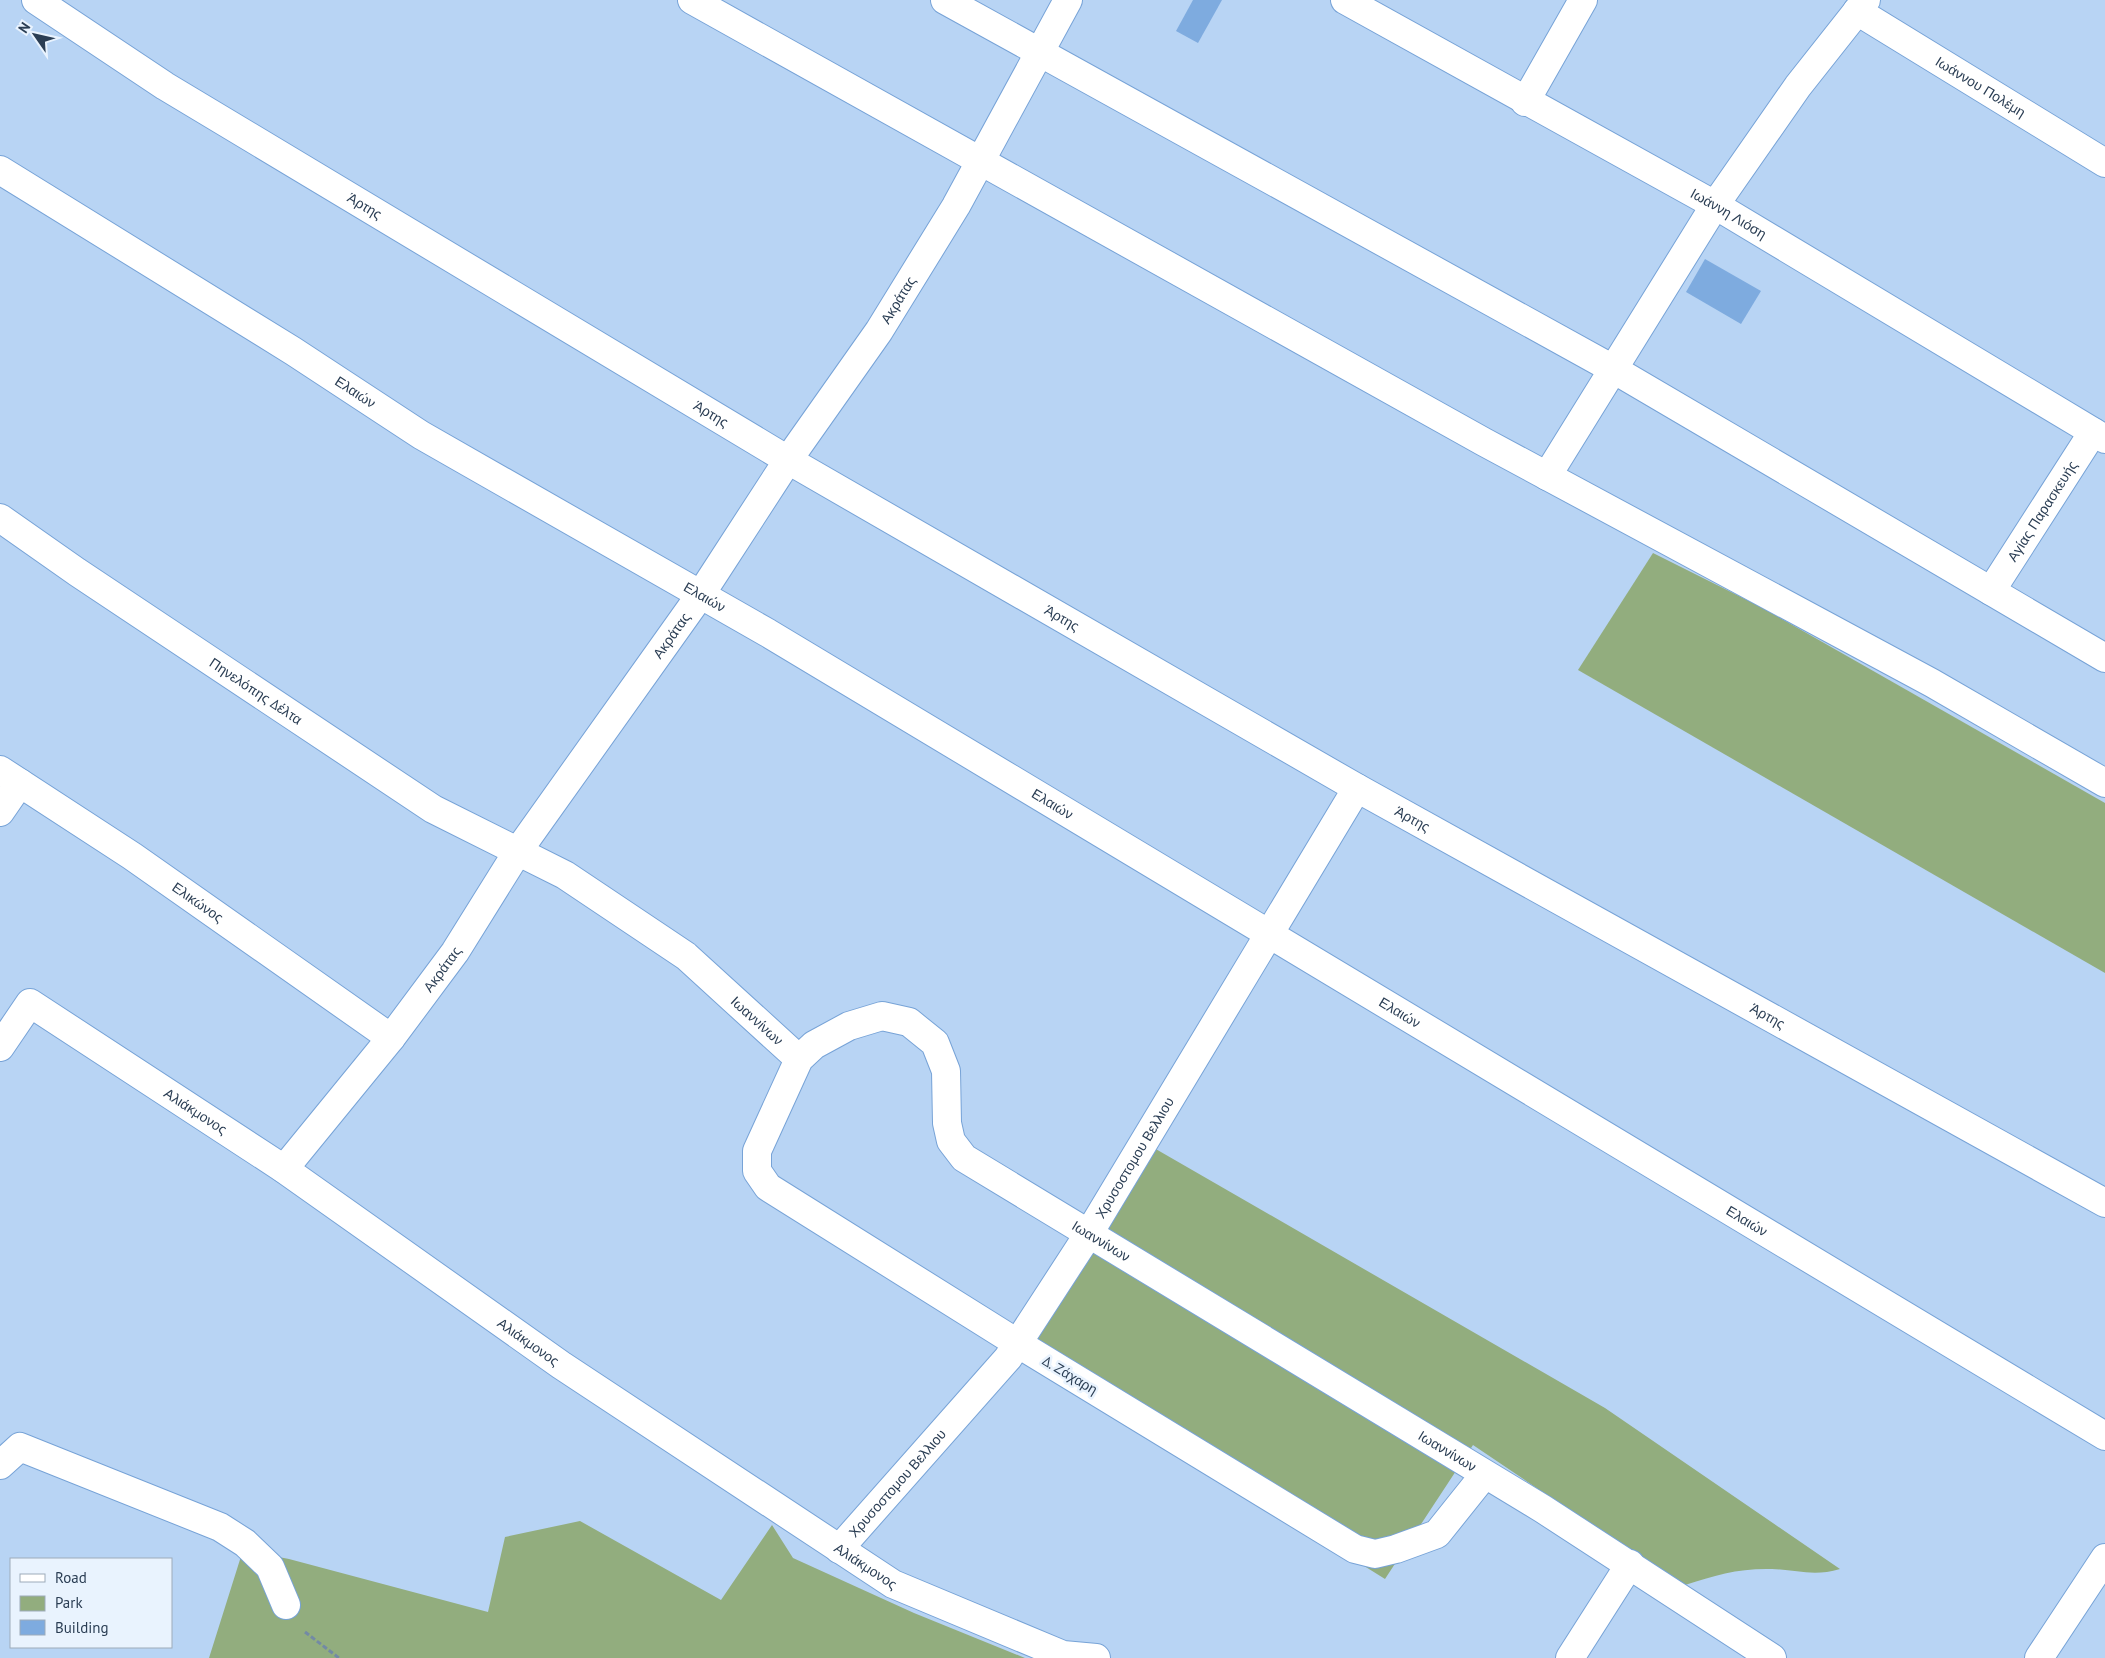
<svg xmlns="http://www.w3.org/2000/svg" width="2105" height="1658" viewBox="0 0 2105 1658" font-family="'PT Sans',sans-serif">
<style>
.green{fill:#92ad7e}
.building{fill:#7eabdf}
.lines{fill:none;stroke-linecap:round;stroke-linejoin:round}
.street-casing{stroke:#77a3d7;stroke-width:30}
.path{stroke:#738aa5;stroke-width:3;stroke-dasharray:5 2.5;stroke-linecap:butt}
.street{stroke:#fff;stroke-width:28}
.labels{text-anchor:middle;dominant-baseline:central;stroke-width:5;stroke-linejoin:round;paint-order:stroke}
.street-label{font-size:14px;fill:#2b3e54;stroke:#e9f3fe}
</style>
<rect width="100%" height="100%" fill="#b8d4f4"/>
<g class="green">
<path d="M 1653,553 L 1761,607 L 2105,803 L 2105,973 L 1578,670 Z"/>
<path d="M 1154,1148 L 1605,1408 L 1840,1569 C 1814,1577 1797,1570 1772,1569 C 1740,1568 1715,1575 1685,1585 L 1652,1566 L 1473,1445 L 1385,1579 L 1025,1354 Z"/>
<path d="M 580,1521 L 721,1600 L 772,1525 L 793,1558 L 914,1613 L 1025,1658 L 209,1658 L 243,1550 L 289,1559 L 488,1612 L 505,1537 Z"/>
</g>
<g class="building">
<path d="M 1193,0 L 1222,0 L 1198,43 L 1176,31 Z"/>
<path d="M 1705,259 L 1761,291 L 1741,324 L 1686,292 Z"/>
</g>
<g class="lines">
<defs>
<g id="street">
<path id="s1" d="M 36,0 L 165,86 L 788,460 L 1357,788 L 2105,1203"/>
<path d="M 692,0 L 1484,442 L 1932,683 L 2105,783"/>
<path d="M 945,0 L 1613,369 L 2105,658"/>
<path id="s2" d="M 1345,0 L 1715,205 L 2105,439"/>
<path id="s3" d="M 1857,11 L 2105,163"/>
<path d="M 1525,102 L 1583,0"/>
<path id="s4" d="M 0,170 L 293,351 L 421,435 L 768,633 L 2105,1436"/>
<path d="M 1547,476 L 1715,205 L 1798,86 L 1866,0"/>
<path id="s5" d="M 0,518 L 77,572 L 433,809 L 565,875 L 686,956 L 799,1059"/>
<path id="s6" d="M 1991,591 L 2093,432"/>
<path id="s7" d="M 0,770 L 132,856 L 391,1038"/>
<path d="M 0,812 L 20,783"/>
<path id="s8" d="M 0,1047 L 30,1003 L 284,1169 L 561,1365 L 893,1584 L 1063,1655 L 1096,1658"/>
<path id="s9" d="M 284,1169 L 391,1038 L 455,952 L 518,851 L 701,594 L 788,460 L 879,331 L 956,206 L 1068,0"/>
<path d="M 0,1465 L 20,1447 L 220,1527 L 245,1543 L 270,1567 L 286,1605"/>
<path id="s10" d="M 1485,1474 L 1437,1534 L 1396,1549 L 1375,1554 L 1355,1549 L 1017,1343 L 768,1187 L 757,1171 L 757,1151 L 799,1059 L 814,1045 L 849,1026 L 882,1016 L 909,1022 L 935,1043 L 946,1071 L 947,1123 L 951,1141 L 964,1158 L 1543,1509 L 1772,1658"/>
<path id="s11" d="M 839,1549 L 1008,1358 L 1088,1235 L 1357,788"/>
<path d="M 1570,1658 L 1630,1564"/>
<path d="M 2039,1658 L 2105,1558"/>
</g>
</defs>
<use href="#street" class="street-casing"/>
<path class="path" d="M 305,1632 L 339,1658"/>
<use href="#street" class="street"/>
</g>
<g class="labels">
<g class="street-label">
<text stroke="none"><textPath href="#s3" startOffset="145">Ιωάννου Πολέμη</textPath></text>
<text stroke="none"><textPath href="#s1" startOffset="388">Άρτης</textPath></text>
<text stroke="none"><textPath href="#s2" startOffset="439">Ιωάννη Λιόση</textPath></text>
<text stroke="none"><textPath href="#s9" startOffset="1065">Ακράτας</textPath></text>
<text stroke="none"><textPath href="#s4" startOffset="419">Ελαιών</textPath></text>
<text stroke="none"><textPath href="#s1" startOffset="792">Άρτης</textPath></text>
<text stroke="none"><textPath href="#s6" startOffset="95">Αγίας Παρασκευής</textPath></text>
<text stroke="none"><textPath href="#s4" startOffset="824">Ελαιών</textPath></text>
<text stroke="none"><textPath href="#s1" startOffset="1198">Άρτης</textPath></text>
<text stroke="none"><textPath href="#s9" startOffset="660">Ακράτας</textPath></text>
<text stroke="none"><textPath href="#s5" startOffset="309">Πηνελόπης Δέλτα</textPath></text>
<text stroke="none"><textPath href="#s4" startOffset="1229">Ελαιών</textPath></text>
<text stroke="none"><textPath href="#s1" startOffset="1602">Άρτης</textPath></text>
<text stroke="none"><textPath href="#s7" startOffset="238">Ελικώνος</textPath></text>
<text stroke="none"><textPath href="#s9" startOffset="255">Ακράτας</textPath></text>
<text stroke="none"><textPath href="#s4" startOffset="1634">Ελαιών</textPath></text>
<text stroke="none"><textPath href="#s1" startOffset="2008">Άρτης</textPath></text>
<text stroke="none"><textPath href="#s5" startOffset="911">Ιωαννίνων</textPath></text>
<text stroke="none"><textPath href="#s8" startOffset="251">Αλιάκμονος</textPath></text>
<text stroke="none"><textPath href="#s11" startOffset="492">Χρυσοστομου Βελλιου</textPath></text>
<text stroke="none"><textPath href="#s4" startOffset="2039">Ελαιών</textPath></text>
<text stroke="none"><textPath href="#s10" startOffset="1431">Ιωαννίνων</textPath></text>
<text stroke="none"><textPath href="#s8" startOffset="656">Αλιάκμονος</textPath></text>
<text transform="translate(1070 1375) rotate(31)">Δ. Ζάχαρη</text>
<text stroke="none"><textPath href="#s10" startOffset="1836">Ιωαννίνων</textPath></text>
<text stroke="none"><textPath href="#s11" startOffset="88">Χρυσοστομου Βελλιου</textPath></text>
<text stroke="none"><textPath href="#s8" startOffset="1061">Αλιάκμονος</textPath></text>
</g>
</g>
<rect x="10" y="1558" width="162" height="90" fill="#e9f3fe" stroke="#9dabba"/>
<rect x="20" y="1574" width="25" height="8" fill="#ffffff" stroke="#9dabba"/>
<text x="55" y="1583" font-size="15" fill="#2b3e54">Road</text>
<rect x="20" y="1596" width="25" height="15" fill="#92ad7e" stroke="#9dabba"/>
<text x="55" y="1608" font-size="15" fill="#2b3e54">Park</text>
<rect x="20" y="1620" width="25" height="15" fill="#7eabdf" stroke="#9dabba"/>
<text x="55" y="1633" font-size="15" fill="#2b3e54">Building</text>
<g transform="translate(35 35) rotate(304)" stroke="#e9f3fe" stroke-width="4" paint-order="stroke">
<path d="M0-4L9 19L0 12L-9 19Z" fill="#2b3e54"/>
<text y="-8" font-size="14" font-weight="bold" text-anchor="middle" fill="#2b3e54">N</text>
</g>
</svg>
